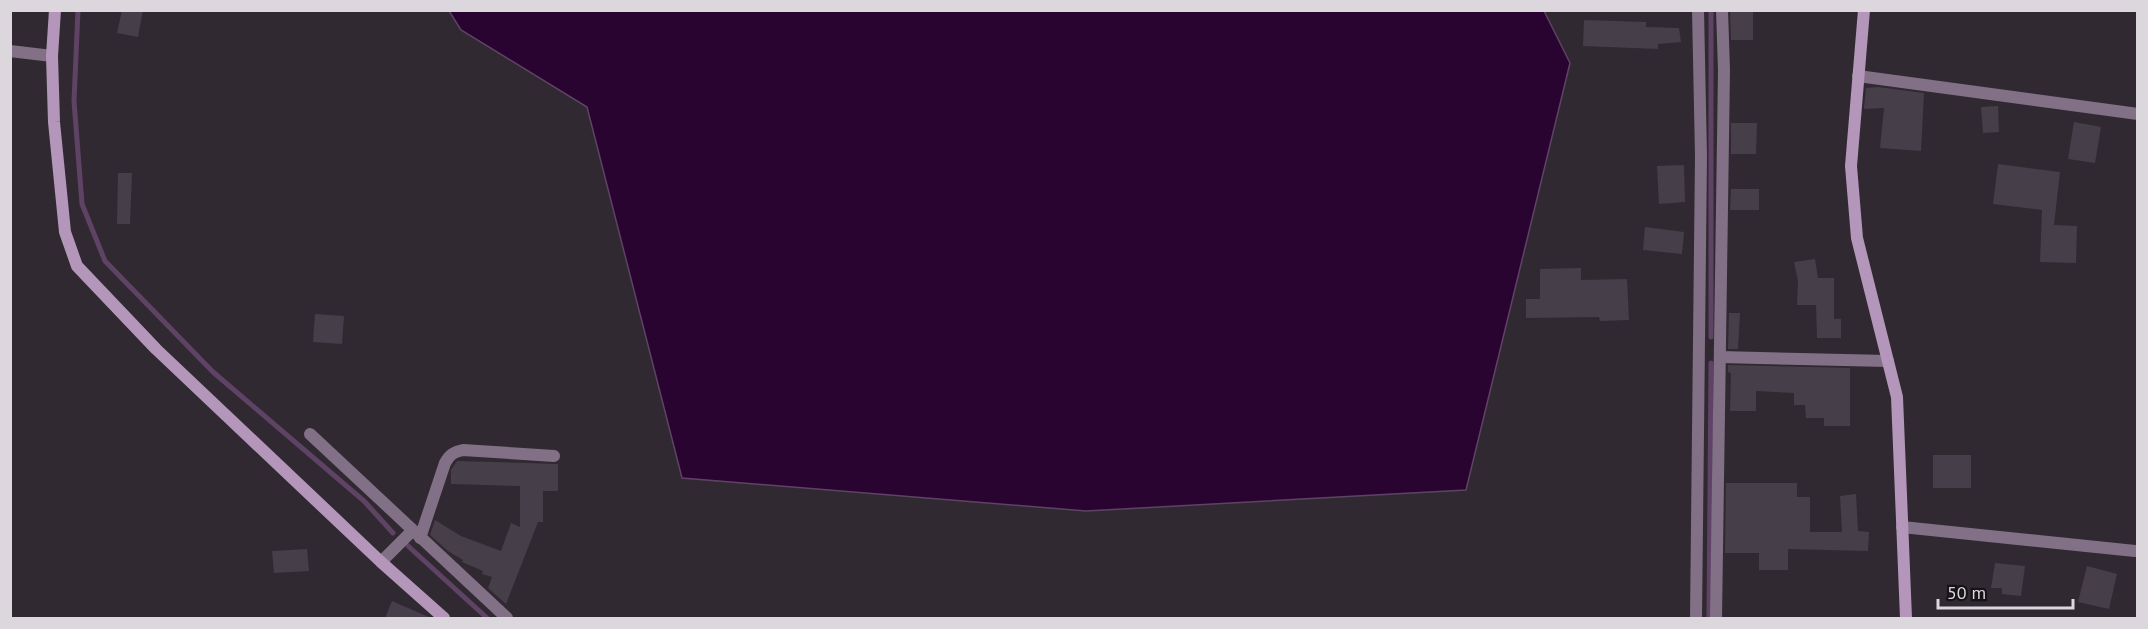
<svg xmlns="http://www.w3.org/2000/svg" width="2148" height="629" viewBox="0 0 2148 629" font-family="'PT Sans',sans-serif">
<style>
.water{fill:#2a0431;stroke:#5f4365;stroke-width:1.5}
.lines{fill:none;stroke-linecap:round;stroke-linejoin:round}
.stream{stroke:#5f4365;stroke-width:5}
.building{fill:#463e48}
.street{stroke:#827086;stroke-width:12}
.secondary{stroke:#b396b9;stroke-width:12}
</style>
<rect width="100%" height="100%" fill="#302932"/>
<path class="water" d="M 449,11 L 1544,11 L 1570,63 L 1466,490 L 1086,511 L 682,478 L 587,107 L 461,30 Z"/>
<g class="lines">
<g class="stream">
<path d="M 78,10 L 74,101 L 82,204 L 105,261 L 213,372 L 364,501 L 393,533"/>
<path d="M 1711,337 L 1711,10"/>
<path d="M 408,546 L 487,618"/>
<path d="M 1709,618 L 1711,363"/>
</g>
</g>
<g class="building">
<path d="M 122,10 L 143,10 L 138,37 L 117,33 Z"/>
<path d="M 1730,10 L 1753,10 L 1753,40 L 1731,40 Z"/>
<path d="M 1584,20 L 1646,22 L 1646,27 L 1679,28 L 1681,42 L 1658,44 L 1658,49 L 1583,46 Z"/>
<path d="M 1878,87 L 1924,93 L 1921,151 L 1880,148 L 1884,108 L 1864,109 L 1864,107 L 1866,88 Z"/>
<path d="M 1998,106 L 1999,132 L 1983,133 L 1981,107 Z"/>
<path d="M 2074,122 L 2101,127 L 2095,163 L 2068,159 Z"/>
<path d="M 1731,123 L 1757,123 L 1756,154 L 1731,154 Z"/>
<path d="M 1998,164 L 2060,172 L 2054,225 L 2077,226 L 2076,263 L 2040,262 L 2042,210 L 1993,204 Z"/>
<path d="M 1684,165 L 1685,202 L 1659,204 L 1657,166 Z"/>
<path d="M 118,173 L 132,173 L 130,224 L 117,224 Z"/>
<path d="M 1731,189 L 1759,189 L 1759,210 L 1730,210 Z"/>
<path d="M 1645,227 L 1684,232 L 1682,254 L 1643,250 Z"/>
<path d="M 1815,259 L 1818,278 L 1834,278 L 1834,319 L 1841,319 L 1841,338 L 1817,338 L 1816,305 L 1797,305 L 1798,281 L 1794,262 Z"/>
<path d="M 1581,268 L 1581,280 L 1627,279 L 1629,320 L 1600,321 L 1599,317 L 1526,318 L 1526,299 L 1540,299 L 1540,269 Z"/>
<path d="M 1729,313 L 1740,313 L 1738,349 L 1728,349 Z"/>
<path d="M 315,314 L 344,316 L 342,344 L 313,342 Z"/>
<path d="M 1728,365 L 1850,368 L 1850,426 L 1824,426 L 1824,418 L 1806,418 L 1805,405 L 1794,405 L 1794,393 L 1756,391 L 1756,411 L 1730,411 L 1731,373 L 1728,372 Z"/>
<rect x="1933" y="455" width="38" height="33"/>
<path d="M 457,461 L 558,464 L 558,491 L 543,491 L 543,522 L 538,522 L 506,604 L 488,588 L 492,577 L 482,574 L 483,571 L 462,562 L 463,560 L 448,551 L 430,535 L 435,520 L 461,536 L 501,551 L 511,523 L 520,527 L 520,486 L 451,484 L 451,470 Z"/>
<path d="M 1726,483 L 1797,483 L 1797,497 L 1810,497 L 1810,532 L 1842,532 L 1840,496 L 1856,494 L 1858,531 L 1869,532 L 1868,551 L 1788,549 L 1788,570 L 1759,570 L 1759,553 L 1725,553 Z"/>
<path d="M 307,549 L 309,571 L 274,573 L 272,551 Z"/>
<path d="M 1995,563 L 2025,566 L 2021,596 L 2002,594 L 2002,588 L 1991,588 Z"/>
<path d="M 2087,566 L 2117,574 L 2109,609 L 2078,602 Z"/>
<path d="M 392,601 L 431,618 L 432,618 L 385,618 Z"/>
</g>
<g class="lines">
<g class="street">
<path d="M 10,51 L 52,56"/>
<path d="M 1858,76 L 2138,114"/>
<path d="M 1720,357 L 1888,361"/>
<path d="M 310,434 L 507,618"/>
<path d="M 1902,527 L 2135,551"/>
<path d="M 420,538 L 445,463 C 450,454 454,452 463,450 L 554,456"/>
<path d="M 381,562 L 412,531"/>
<path d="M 1696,618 L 1701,156 L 1698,10"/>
<path d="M 1716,618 L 1724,70 L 1722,10"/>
</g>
<g class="secondary">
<path d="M 55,10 L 52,56 L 54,122 L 65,232 L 77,266 L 156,349 L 381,562 L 444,618"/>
<path d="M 1864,10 L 1851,166 L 1857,238 L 1897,397 L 1906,618"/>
</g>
</g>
<rect width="2148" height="629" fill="none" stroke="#dcd7dd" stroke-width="24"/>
<path d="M1938 599v9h135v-9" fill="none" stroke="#dcd7dd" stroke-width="3"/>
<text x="1947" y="599" font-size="18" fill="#dcd7dd" stroke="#161317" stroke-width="4.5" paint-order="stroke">50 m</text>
</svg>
